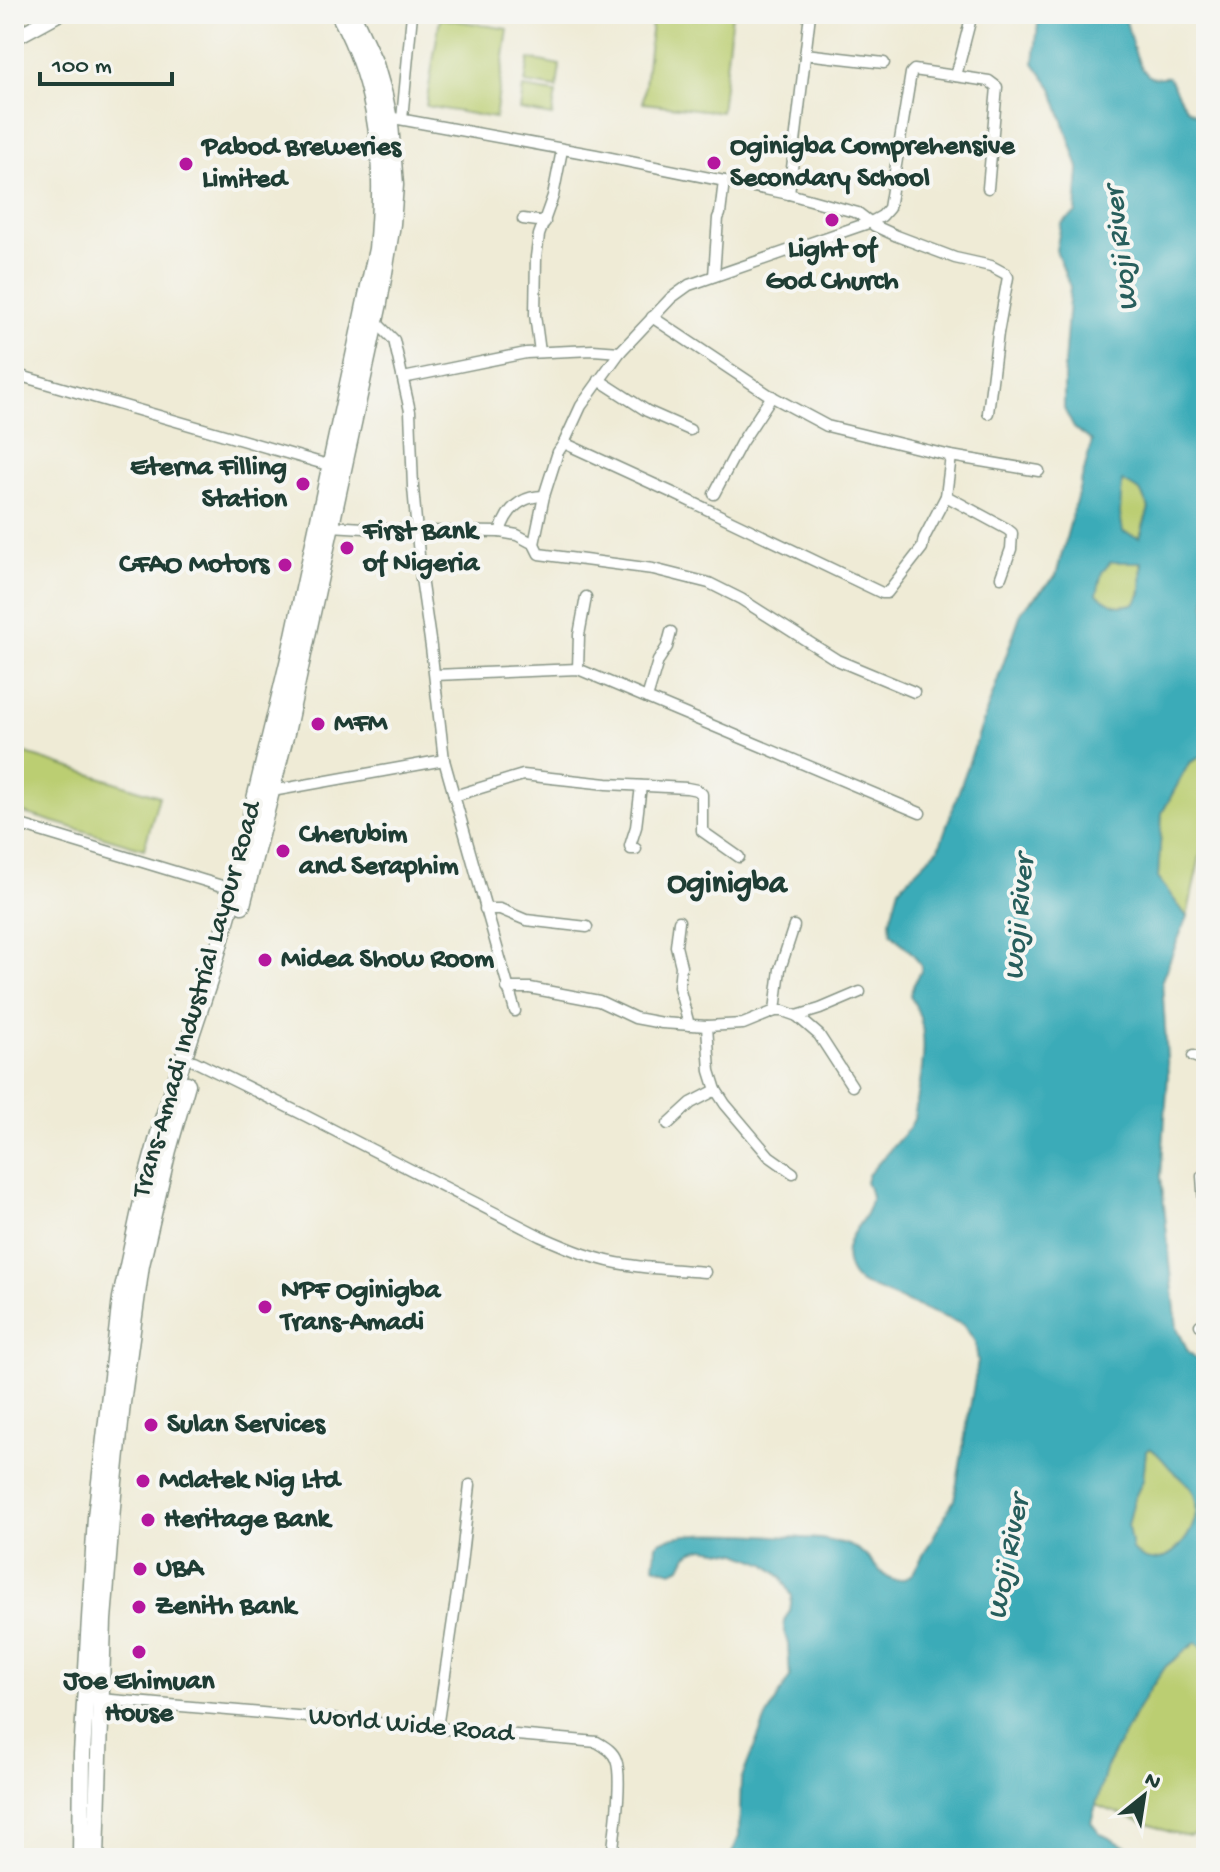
<svg xmlns="http://www.w3.org/2000/svg" width="1220" height="1872" viewBox="0 0 1220 1872" font-family="'Gochi Hand',sans-serif">
<style>
.green{fill:#bbce72;stroke:#6d8653;stroke-width:2}
.water{fill:#3babb8;stroke:#2d7476;stroke-width:2;fill-rule:evenodd}
.lines{fill:none;stroke-linecap:round;stroke-linejoin:round}
.street-casing{stroke:#879485;stroke-width:13}
.secondary-casing{stroke:#879485;stroke-width:17}
.primary-casing{stroke:#879485;stroke-width:19}
.street{stroke:#fff;stroke-width:10}
.secondary{stroke:#fff;stroke-width:14}
.primary{stroke:#fff;stroke-width:16}
.poi-dot{fill:#b5179e;stroke:#f6f6f2;stroke-width:3}
.labels{text-anchor:middle;dominant-baseline:central;stroke-width:8;stroke-linejoin:round;paint-order:stroke}
.poi-label{font-size:28px;font-weight:bold;fill:#1f3d34;stroke:#f6f6f2;text-anchor:start}
.street-label{font-size:28px;fill:#1f3d34;stroke:#f6f6f2}
.water-label{font-size:30px;font-style:italic;fill:#275e5c;stroke:#f6f6f2}
.quarter-label{font-size:32px;font-weight:bold;fill:#1f3d34;stroke:#f6f6f2}
</style>
<rect width="100%" height="100%" fill="#f6f6f2"/>
<filter id="ink" filterUnits="userSpaceOnUse"><feTurbulence type="fractalNoise" baseFrequency=".0125" numOctaves="2"/><feDisplacementMap in="SourceGraphic" scale="16" xChannelSelector="R" yChannelSelector="G"/><feConvolveMatrix kernelMatrix="1 2 1 2 8 2 1 2 1" color-interpolation-filters="sRGB"/></filter>
<filter id="wash" filterUnits="userSpaceOnUse"><feTurbulence type="fractalNoise" baseFrequency=".006" numOctaves="4" result="noise"/><feDisplacementMap in="SourceGraphic" scale="32" xChannelSelector="R" yChannelSelector="G"/><feGaussianBlur stdDeviation="1.8" result="paint"/><feColorMatrix in="noise" values="0 0 0 0 0 0 0 0 0 0 0 0 0 0 0 0 0 1.4 0 .05"/><feComposite in="paint" operator="in"/></filter>
<g filter="url(#wash)">
<rect width="100%" height="100%" fill="#efebd6"/>
<g class="green">
<path d="M 653,14 L 732,14 L 721,112 L 643,103 Z"/>
<path d="M 440,18 L 508,29 L 495,118 L 426,106 Z"/>
<path d="M 529,59 L 560,65 L 557,88 L 525,83 Z"/>
<path d="M 523,88 L 556,93 L 552,116 L 520,110 Z"/>
<path d="M 1093,441 L 1122,480 L 1140,491 L 1149,508 C 1146,518 1141,529 1140,539 C 1139,561 1146,582 1137,603 C 1116,608 1113,606 1096,594 L 1022,610 L 1056,576 Z"/>
<path d="M 14,750 L 159,796 L 144,849 L 14,810 Z"/>
<path d="M 1206,754 L 1206,828 L 1187,917 L 1158,878 L 1162,813 L 1189,763 Z"/>
<path d="M 1149,1448 C 1159,1453 1164,1462 1172,1469 C 1179,1477 1188,1482 1193,1492 C 1206,1516 1182,1557 1154,1560 C 1145,1561 1139,1555 1132,1550 L 1128,1526 L 1134,1499 L 1143,1480 L 1146,1451 Z"/>
<path d="M 1197,1642 L 1203,1648 L 1206,1657 L 1206,1831 L 1189,1836 L 1170,1832 L 1095,1805 L 1108,1763 L 1146,1695 L 1166,1666 Z"/>
</g>
<path class="water" d="M 1039,14 L 1124,14 C 1129,30 1135,65 1149,76 C 1155,80 1161,76 1168,77 C 1181,96 1180,111 1206,118 L 1206,754 L 1189,763 L 1162,813 L 1158,878 L 1187,917 L 1162,980 L 1168,1075 L 1161,1177 L 1177,1328 L 1188,1351 L 1201,1363 L 1206,1365 L 1206,1657 L 1203,1648 L 1196,1642 L 1166,1666 L 1146,1695 L 1108,1763 L 1091,1822 L 1101,1834 L 1129,1848 L 1133,1858 L 730,1858 L 739,1837 L 741,1780 L 766,1718 L 790,1677 L 788,1644 L 784,1631 L 784,1620 L 790,1611 L 792,1596 L 782,1578 L 766,1564 L 738,1553 L 704,1548 L 693,1551 L 687,1555 L 681,1567 L 672,1571 L 654,1566 L 656,1545 C 677,1524 788,1538 820,1539 C 833,1541 846,1543 857,1549 C 877,1560 887,1596 913,1573 L 954,1500 L 978,1361 L 975,1342 L 964,1325 L 860,1283 C 853,1277 849,1272 847,1262 C 842,1233 868,1223 871,1199 C 871,1193 868,1187 866,1181 L 868,1175 L 910,1127 L 914,1119 C 920,1079 934,1031 910,996 L 913,986 L 921,971 L 921,966 L 913,954 L 891,933 L 890,921 L 899,888 L 939,848 L 1022,610 L 1056,576 L 1092,441 L 1074,428 L 1064,409 L 1064,365 L 1070,287 L 1056,250 L 1061,224 L 1076,213 L 1079,168 L 1052,88 L 1034,63 ZM 1122,481 L 1140,491 L 1149,508 L 1140,538 L 1123,532 L 1120,513 ZM 1111,562 L 1142,562 L 1141,593 L 1136,603 C 1116,609 1113,606 1097,594 L 1102,572 ZM 1150,1448 C 1159,1453 1164,1462 1172,1470 C 1181,1478 1192,1485 1195,1498 C 1202,1522 1180,1558 1154,1560 C 1145,1561 1139,1555 1132,1550 L 1128,1526 L 1134,1499 L 1143,1480 L 1146,1451 Z"/>
</g>
<g filter="url(#ink)">
<g class="lines">
<defs>
<g id="street">
<path d="M 805,54 L 884,63"/>
<path d="M 956,76 L 972,14"/>
<path d="M 388,117 L 596,155 L 789,194 L 858,213 L 875,226 L 897,236 L 955,258 L 991,266 L 1006,274 L 1008,277 L 998,333 L 988,413"/>
<path d="M 402,119 L 412,14"/>
<path d="M 789,194 L 810,14"/>
<path d="M 523,219 L 545,222"/>
<path d="M 714,276 L 718,218 L 720,214 L 724,181"/>
<path d="M 652,317 L 769,395 L 827,426 L 951,456 L 1039,471"/>
<path d="M 375,321 L 394,340 L 410,411 L 413,487 L 421,578 L 431,647 L 444,760 L 515,1011"/>
<path d="M 540,352 L 535,315 L 536,257 L 539,235 L 553,196 L 562,150"/>
<path d="M 14,374 L 335,467"/>
<path d="M 403,378 L 526,353 L 593,350 L 620,352"/>
<path d="M 599,380 L 647,411 L 690,430"/>
<path d="M 564,443 L 673,493 L 882,593 L 887,593 L 922,548 L 924,538 L 946,496 L 951,456"/>
<path d="M 714,494 L 741,443 L 772,396"/>
<path d="M 946,496 L 1007,529 L 1012,533 L 1011,549 L 1001,577"/>
<path d="M 330,526 L 416,531 L 500,532 L 517,535 L 534,544 L 539,554 L 653,569 L 709,583 L 741,599 L 837,660 L 914,692"/>
<path d="M 500,532 C 507,509 521,496 544,496"/>
<path d="M 534,544 L 544,496 L 558,452 L 564,443 L 581,406 L 620,352 L 671,298 L 689,285 L 871,222 L 882,216 L 889,208 L 911,73 L 914,70 L 989,81 L 997,87 L 988,188"/>
<path d="M 578,669 L 579,635 L 586,597"/>
<path d="M 435,675 L 578,669 L 920,813"/>
<path d="M 647,698 L 658,661 L 667,647 L 671,632"/>
<path d="M 272,791 L 444,760"/>
<path d="M 454,796 L 523,775 L 607,784 L 687,788 L 697,790 L 702,794 L 702,831 L 739,857"/>
<path d="M 14,823 L 235,890"/>
<path d="M 1204,830 L 1206,831"/>
<path d="M 636,849 L 631,849 L 630,846 L 636,827 L 641,786"/>
<path d="M 485,909 L 500,909 L 526,920 L 587,927"/>
<path d="M 679,921 L 676,946 L 681,966 L 679,987 L 689,1025"/>
<path d="M 507,988 L 530,988 L 599,1001 L 635,1018 L 662,1023 L 707,1026 L 743,1024 L 775,1011 L 783,1011 L 797,1016 L 819,1035 L 852,1086"/>
<path d="M 775,1011 L 780,969 L 794,926"/>
<path d="M 797,1016 L 820,1009 L 860,992"/>
<path d="M 707,1026 L 710,1071 L 716,1090 L 725,1104 L 769,1156 L 793,1173"/>
<path d="M 1193,1056 L 1206,1061"/>
<path d="M 194,1061 L 306,1116 L 540,1236 C 569,1249 598,1261 629,1265 C 654,1269 680,1270 705,1272"/>
<path d="M 668,1124 L 691,1103 L 716,1090"/>
<path d="M 1202,1176 L 1206,1232"/>
<path d="M 1200,1325 L 1206,1325"/>
<path d="M 100,1699 L 597,1742 C 605,1747 613,1751 616,1760 C 623,1778 614,1836 612,1858"/>
<path d="M 437,1728 L 460,1573 L 470,1485"/>
</g>
<path id="secondary" d="M 14,38 L 58,14"/>
<g id="primary">
<path d="M 242,905 L 286,733 L 379,303 L 392,224 L 395,185 L 390,124 L 384,95 L 375,64 L 353,16"/>
<path d="M 81,1858 L 82,1754 L 96,1517 L 121,1298 L 148,1174 L 163,1119 L 209,981 L 235,890 L 247,832 L 289,659 L 377,249 C 385,165 380,89 339,14"/>
<path d="M 96,1858 L 103,1620 L 114,1482 L 122,1403 L 141,1265 L 168,1150 L 187,1084"/>
</g>
</defs>
<use href="#street" class="street-casing"/>
<use href="#secondary" class="secondary-casing"/>
<use href="#primary" class="primary-casing"/>
<use href="#street" class="street"/>
<use href="#secondary" class="secondary"/>
<use href="#primary" class="primary"/>
</g>
</g>
<g class="poi-dot">
<circle cx="714" cy="163" r="8"/>
<circle cx="186" cy="164" r="8"/>
<circle cx="832" cy="220" r="8"/>
<circle cx="303" cy="484" r="8"/>
<circle cx="347" cy="548" r="8"/>
<circle cx="285" cy="565" r="8"/>
<circle cx="318" cy="724" r="8"/>
<circle cx="283" cy="851" r="8"/>
<circle cx="265" cy="960" r="8"/>
<circle cx="265" cy="1307" r="8"/>
<circle cx="151" cy="1425" r="8"/>
<circle cx="143" cy="1481" r="8"/>
<circle cx="148" cy="1520" r="8"/>
<circle cx="140" cy="1569" r="8"/>
<circle cx="139" cy="1607" r="8"/>
<circle cx="139" cy="1652" r="8"/>
</g>
<g class="labels">
<g class="poi-label">
<text x="730" y="147">Oginigba Comprehensive<tspan x="730" dy="32">Secondary School</tspan></text>
<text x="202" y="148">Pabod Breweries<tspan x="202" dy="32">Limited</tspan></text>
<text x="832" y="250" text-anchor="middle">Light of<tspan x="832" dy="32">God Church</tspan></text>
<text x="287" y="468" text-anchor="end">Eterna Filling<tspan x="287" dy="32">Station</tspan></text>
<text x="363" y="532">First Bank<tspan x="363" dy="32">of Nigeria</tspan></text>
<text x="269" y="565" text-anchor="end">CFAO Motors</text>
<text x="334" y="724">MFM</text>
<text x="299" y="835">Cherubim<tspan x="299" dy="32">and Seraphim</tspan></text>
<text x="281" y="960">Midea Show Room</text>
<text x="281" y="1291">NPF Oginigba<tspan x="281" dy="32">Trans-Amadi</tspan></text>
<text x="167" y="1425">Sulan Services</text>
<text x="159" y="1481">Mclatek Nig Ltd</text>
<text x="164" y="1520">Heritage Bank</text>
<text x="156" y="1569">UBA</text>
<text x="155" y="1607">Zenith Bank</text>
<text x="139" y="1682" text-anchor="middle">Joe Ehimuan<tspan x="139" dy="32">House</tspan></text>
</g>
<g class="street-label">
<text transform="translate(198 1000) rotate(-74)">Trans-Amadi Industrial Layour Road</text>
<text transform="translate(411 1726) rotate(5)">World Wide Road</text>
</g>
<g class="water-label">
<text transform="translate(1123 249) rotate(-97)">Woji River</text>
<text transform="translate(1021 918) rotate(-85)">Woji River</text>
<text transform="translate(1010 1558) rotate(-79)">Woji River</text>
</g>
<g class="quarter-label">
<text x="727" y="885">Oginigba</text>
</g>
</g>
<rect width="1220" height="1872" fill="none" stroke="#f6f6f2" stroke-width="48"/>
<g transform="translate(1144 1796) rotate(30)" stroke="#f6f6f2" stroke-width="6" paint-order="stroke">
<path d="M0-6L14 30L0 20L-14 30Z" fill="#1f3d34"/>
<text y="-12" font-size="22" font-weight="bold" text-anchor="middle" fill="#1f3d34">N</text>
</g>
<path d="M40 72v12h132v-12" fill="none" stroke="#1f3d34" stroke-width="4"/>
<text x="52" y="72" font-size="24" fill="#1f3d34" stroke="#f6f6f2" stroke-width="6" paint-order="stroke">100 m</text>
</svg>
